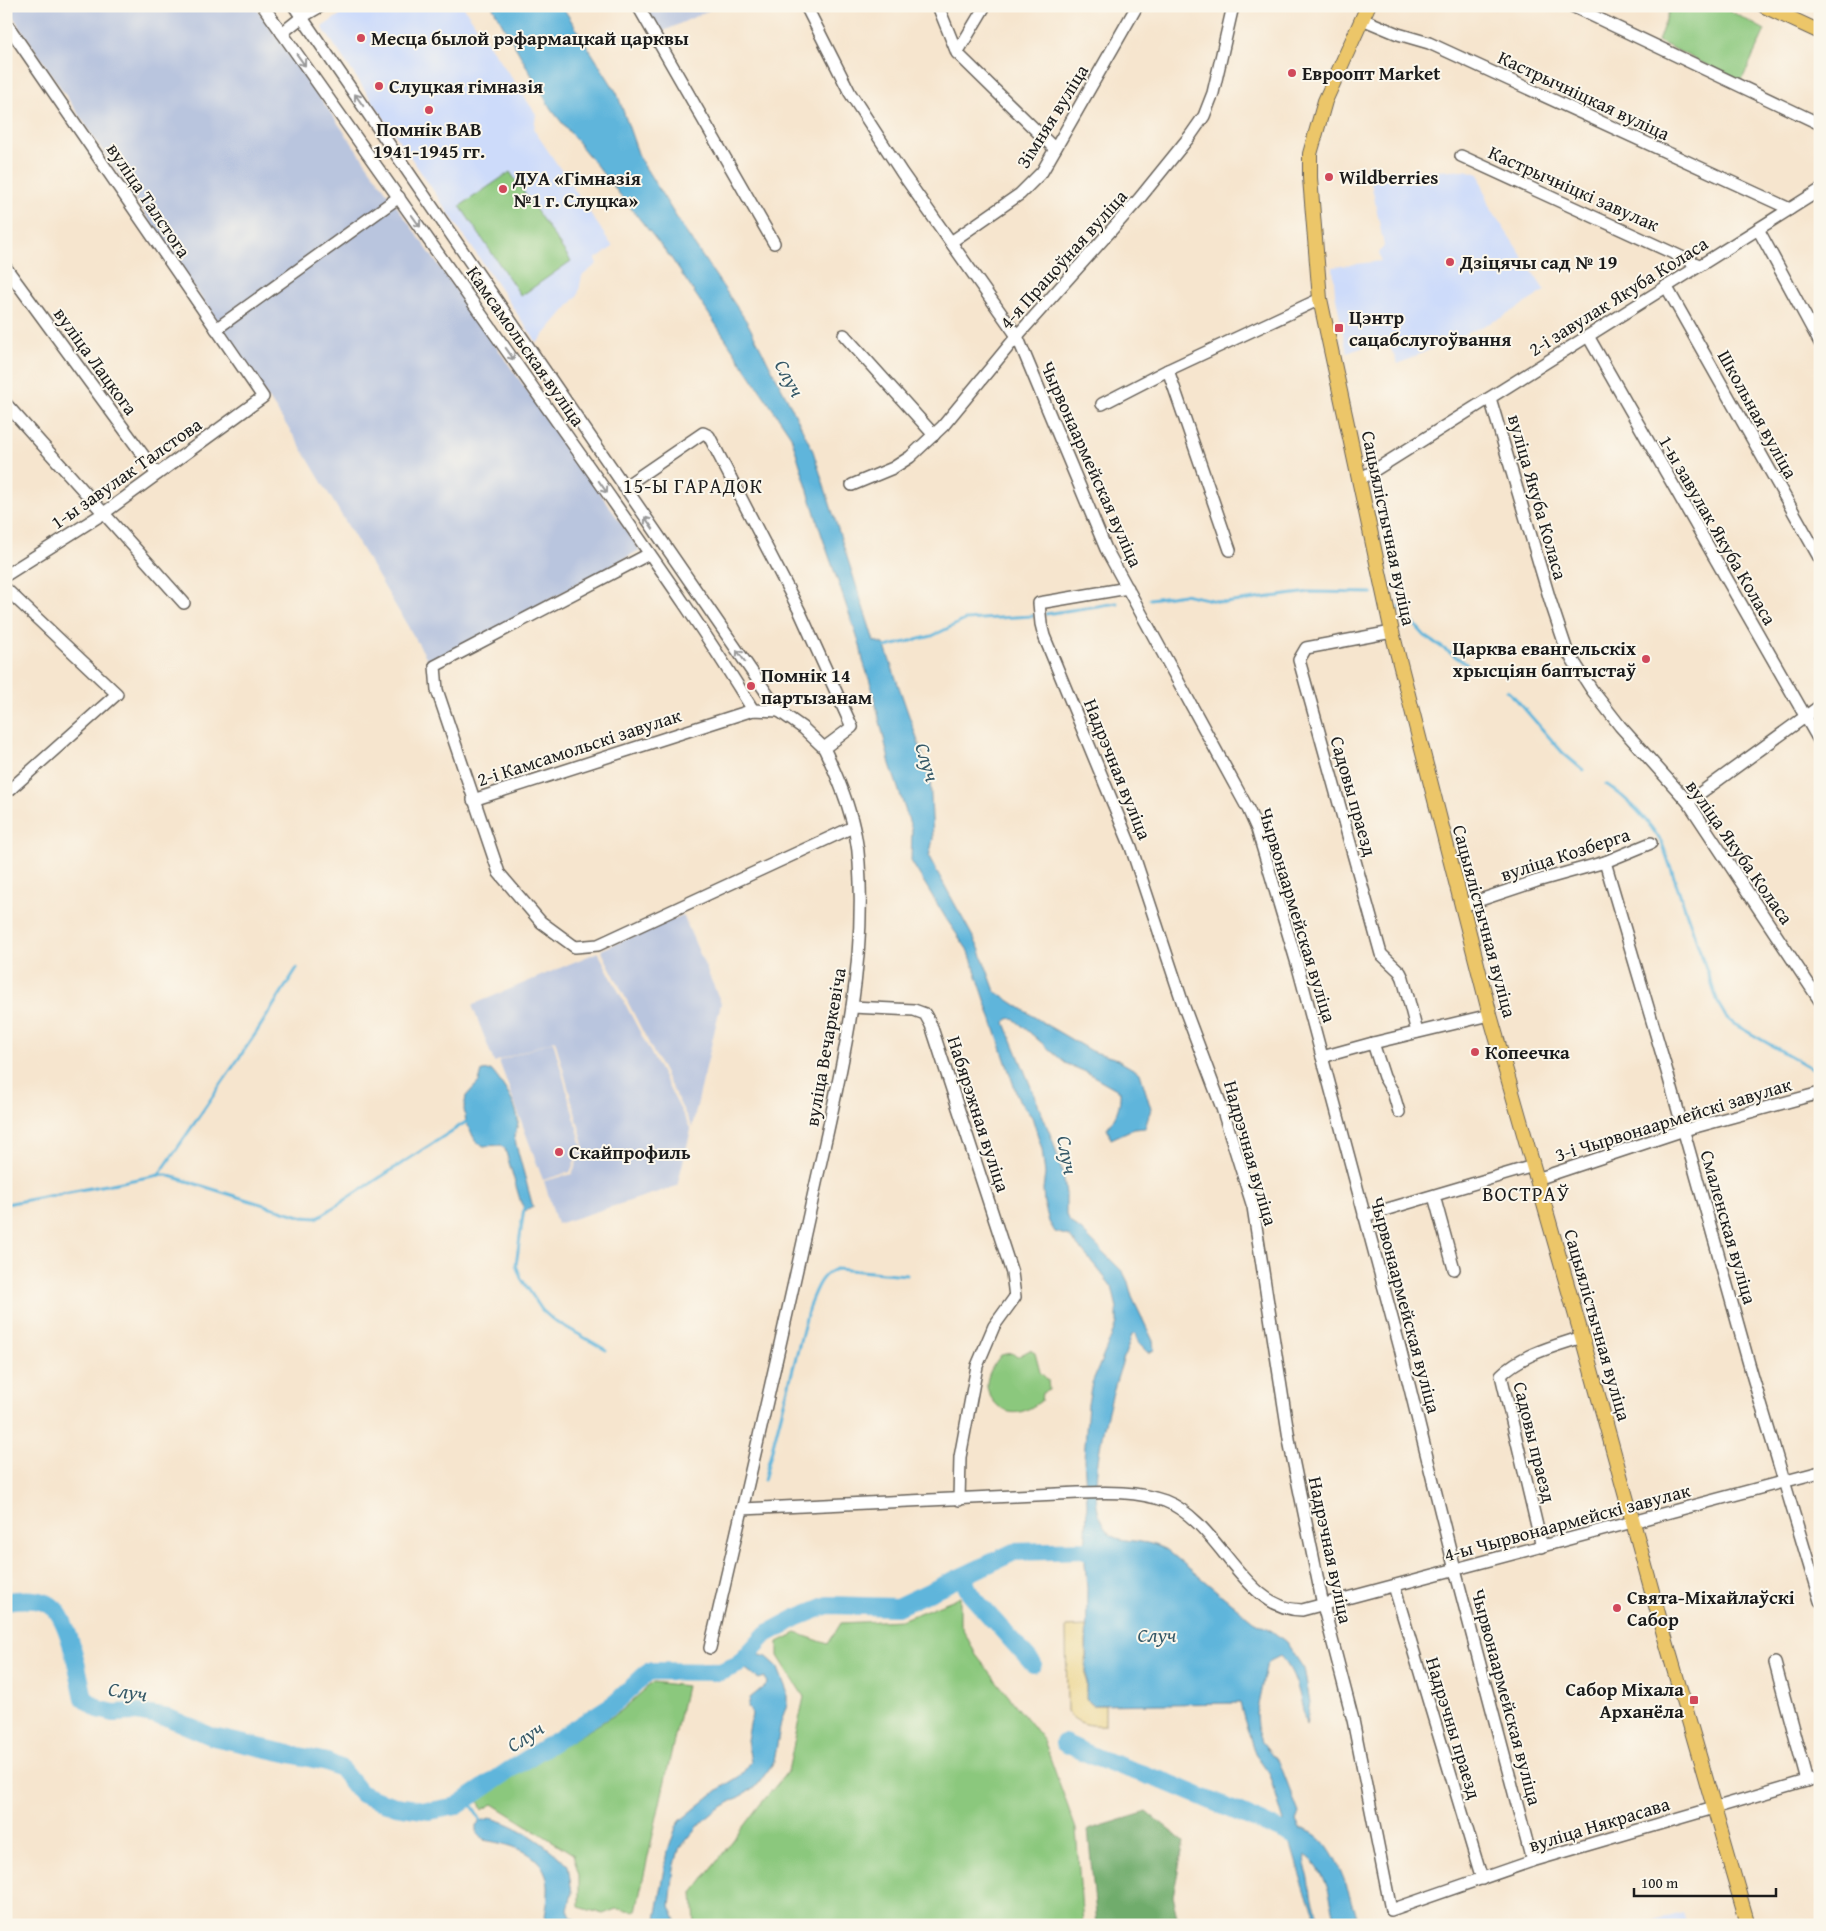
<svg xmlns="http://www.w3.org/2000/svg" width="1826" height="1931" viewBox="0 0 1826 1931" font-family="'Gentium Book Plus',serif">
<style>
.built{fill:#cddbfa}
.industrial{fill:#b9c5de}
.green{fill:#8bc87d;stroke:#54724c}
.forest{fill:#70ac6c;stroke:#466444}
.sand{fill:#eeda9e;stroke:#857b5d}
.water{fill:#5eb5db;stroke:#3d687c;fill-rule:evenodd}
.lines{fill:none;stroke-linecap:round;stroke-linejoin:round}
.stream{stroke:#5eb5db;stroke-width:3}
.river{stroke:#5eb5db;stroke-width:18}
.minor-casing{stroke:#68625a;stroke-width:14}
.major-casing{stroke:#68625a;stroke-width:16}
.minor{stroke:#fff;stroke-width:11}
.major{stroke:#ecc669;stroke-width:14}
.oneway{stroke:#999}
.poi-dot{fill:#d1495b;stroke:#fbf7ec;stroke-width:2}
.labels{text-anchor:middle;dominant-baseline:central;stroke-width:4;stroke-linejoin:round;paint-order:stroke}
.poi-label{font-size:19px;font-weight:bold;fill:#1c1c1c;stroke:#fbf7ec;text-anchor:start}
.street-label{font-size:19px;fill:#1c1c1c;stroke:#fbf7ec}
.water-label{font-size:20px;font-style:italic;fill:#365968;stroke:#fbf7ec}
.neighbourhood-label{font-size:20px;letter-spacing:1px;fill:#1c1c1c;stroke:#fbf7ec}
</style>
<rect width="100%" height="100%" fill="#fbf7ec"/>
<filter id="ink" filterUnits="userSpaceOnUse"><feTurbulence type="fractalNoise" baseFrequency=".02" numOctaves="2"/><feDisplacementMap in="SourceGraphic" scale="10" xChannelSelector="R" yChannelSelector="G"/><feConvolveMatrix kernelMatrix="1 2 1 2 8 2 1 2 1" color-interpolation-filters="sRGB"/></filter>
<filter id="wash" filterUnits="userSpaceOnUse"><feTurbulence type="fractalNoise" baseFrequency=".0096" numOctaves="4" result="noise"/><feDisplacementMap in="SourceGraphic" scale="20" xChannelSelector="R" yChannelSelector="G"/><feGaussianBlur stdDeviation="1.12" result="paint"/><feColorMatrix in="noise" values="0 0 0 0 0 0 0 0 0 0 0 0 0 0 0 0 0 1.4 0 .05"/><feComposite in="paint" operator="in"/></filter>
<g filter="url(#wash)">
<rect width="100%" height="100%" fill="#f6e5ce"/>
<g class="built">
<path d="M 353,6 L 463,6 L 536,114 L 534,130 L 613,247 L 595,259 L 597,264 L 582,276 L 578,295 L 537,343 L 322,27 Z"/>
<path d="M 1465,170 L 1479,174 L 1489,206 L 1545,291 L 1503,317 L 1398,364 L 1386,339 L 1347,353 L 1335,293 L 1333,267 L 1381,261 L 1379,253 L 1384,246 L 1371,182 L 1380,172 Z"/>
<path d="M 1683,1913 L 1687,1925 L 1635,1925 Z"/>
</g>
<g class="industrial">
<path d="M 6,6 L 255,6 L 640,550 L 431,665 L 299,444 Z"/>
<path d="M 645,6 L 718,6 L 660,33 Z"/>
<path d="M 683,915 L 721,1003 L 692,1127 L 601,950 Z"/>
<path d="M 598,952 L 691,1130 L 677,1186 L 557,1224 L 544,1181 L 572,1174 L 584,1145 L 555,1040 L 494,1062 L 472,1005 Z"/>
<path d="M 553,1041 L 582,1146 L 570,1172 L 543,1180 L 499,1061 Z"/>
</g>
<g class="green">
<path d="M 1671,6 L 1721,6 L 1765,30 L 1741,82 L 1658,41 Z"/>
<path d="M 510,172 L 571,261 L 521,296 L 460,206 Z"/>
<path d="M 1030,1350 L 1035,1353 L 1040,1372 L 1048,1380 L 1049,1390 L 1042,1393 L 1041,1401 C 1026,1412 1011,1419 996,1404 C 992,1400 988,1393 987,1387 C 986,1375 994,1364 1001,1355 L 1012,1353 L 1017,1357 Z"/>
<path d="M 960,1597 L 960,1623 L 976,1655 L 1044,1741 L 1076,1829 L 1083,1925 L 695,1925 L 693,1893 L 758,1807 L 788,1771 L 804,1697 L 778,1656 L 778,1642 L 796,1633 L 828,1644 L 841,1623 L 901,1620 Z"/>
<path d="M 653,1682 L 686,1686 L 636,1911 L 616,1909 L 603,1914 L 579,1907 L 579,1875 L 573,1854 L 493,1804 L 482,1810 L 477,1797 L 621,1711 Z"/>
</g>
<path class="forest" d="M 1147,1812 L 1184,1842 L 1173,1896 L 1180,1925 L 1097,1925 L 1088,1830 Z"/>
<path class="sand" d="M 1086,1626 L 1086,1699 L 1093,1705 L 1105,1705 L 1105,1725 C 1089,1726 1076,1724 1067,1711 L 1066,1627 Z"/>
<g class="water">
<path d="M 492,6 L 562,6 L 617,93 L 640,159 L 685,231 L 747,322 L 792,408 L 813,451 L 874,641 L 884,644 L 930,776 L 933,839 L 929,857 L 979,948 L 995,991 L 1045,1024 L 1091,1051 L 1114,1058 L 1140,1073 L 1151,1109 L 1145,1128 L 1133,1129 L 1111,1139 L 1107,1128 C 1116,1117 1121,1106 1120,1091 L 1088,1073 L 1065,1063 L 1013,1018 L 1008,1019 L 1005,1023 L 1053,1141 L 1063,1174 L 1066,1194 L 1066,1215 L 1070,1222 L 1082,1231 L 1123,1272 L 1128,1282 L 1132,1297 L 1153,1341 L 1154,1350 L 1148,1353 L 1139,1344 L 1135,1334 L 1132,1335 C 1117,1374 1075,1501 1109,1533 C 1117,1541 1131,1540 1141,1542 C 1150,1543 1158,1546 1167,1550 L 1253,1621 L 1272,1631 L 1286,1642 L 1304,1669 L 1310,1702 L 1306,1726 C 1301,1702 1298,1674 1280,1656 L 1270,1661 L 1266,1667 L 1256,1714 L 1257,1727 L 1262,1742 L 1280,1764 L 1299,1813 L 1296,1821 L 1300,1829 C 1335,1832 1350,1897 1358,1925 L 1322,1925 L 1314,1913 L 1303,1885 L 1270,1775 L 1255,1754 L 1244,1719 L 1240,1703 L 1093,1705 L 1086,1699 L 1087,1589 L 1085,1563 L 1087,1504 L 1084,1459 L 1088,1404 L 1092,1383 L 1117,1323 L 1117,1308 L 1112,1287 L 1098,1269 L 1069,1236 L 1055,1232 L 1049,1222 L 1044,1203 L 1043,1189 L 1045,1174 L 1042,1149 L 1032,1117 L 1019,1101 L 969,952 L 947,920 L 911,861 L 912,830 L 890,764 L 872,688 L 863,661 L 860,645 L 822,536 L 791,436 L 671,258 L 551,109 ZM 1305,1855 C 1325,1866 1330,1897 1335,1918 L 1332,1923 C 1311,1915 1312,1897 1309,1879 C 1308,1870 1303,1865 1305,1855 Z"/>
<path d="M 491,1070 C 501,1081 518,1106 518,1122 C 518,1127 515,1132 514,1137 L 533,1207 L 526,1211 L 521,1203 L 505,1149 L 501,1145 L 484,1146 L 476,1142 L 466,1122 L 464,1109 L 466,1096 L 479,1082 L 482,1071 Z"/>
<path d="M 750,1652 L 767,1657 L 777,1666 L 787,1691 L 787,1704 L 781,1722 L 774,1762 L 756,1787 L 718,1809 L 702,1822 L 679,1849 L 674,1869 L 670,1906 L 678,1925 L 655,1925 L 668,1851 L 676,1827 L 681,1820 L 719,1789 L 740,1776 L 751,1762 L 747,1740 L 752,1714 L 748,1707 L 750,1698 L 767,1684 L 765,1677 L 759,1679 L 739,1664 Z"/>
<path d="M 490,1818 C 520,1825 546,1845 568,1865 L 572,1893 L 568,1910 L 571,1917 L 578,1922 L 591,1925 L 545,1925 C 544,1915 548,1904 548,1894 C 551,1854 515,1845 483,1840 L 476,1831 L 476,1826 L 481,1821 Z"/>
</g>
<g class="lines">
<g class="stream">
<path d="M 1150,599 L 1184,594 L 1225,603 L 1310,592 L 1372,593"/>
<path d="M 1399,607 L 1425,636 L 1477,671"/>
<path d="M 1046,614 L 1117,603"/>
<path d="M 881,648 L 932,636 L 965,620 L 1033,616"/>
<path d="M 1507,691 L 1515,698 L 1563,753 L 1583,770"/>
<path d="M 1606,784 C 1630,800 1647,819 1662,843 L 1719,1005 L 1726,1017 L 1734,1024 L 1820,1073"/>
<path d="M 159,1175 L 256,1033 L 297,968"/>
<path d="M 6,1204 L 159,1175 L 167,1175 L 303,1217 L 317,1218 L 466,1122"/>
<path d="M 524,1208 L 516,1265 L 521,1278 L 542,1310 L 552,1319 L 606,1350"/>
<path d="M 764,1480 L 810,1303 C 816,1289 820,1274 836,1269 L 907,1275"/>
<path d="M 468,1798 L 481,1821"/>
</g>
<g class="river">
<path d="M 963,1577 L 970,1594 L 1033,1664"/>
<path d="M 6,1601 C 21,1599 44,1597 55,1609 C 70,1625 79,1676 84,1698 L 98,1709 L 114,1713 L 135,1712 L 169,1718 L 213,1737 L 327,1762 L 340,1768 L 360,1793 L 373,1799 L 396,1806 L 430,1811 L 457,1806 L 511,1769 L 615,1703 L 649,1671 L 720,1672 L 739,1664 L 766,1634 L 796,1618 L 828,1605 L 897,1607 L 1014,1552 L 1086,1550 L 1106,1564"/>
<path d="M 1064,1743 L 1100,1759 L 1169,1783 L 1287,1833 L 1303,1842"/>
</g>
</g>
</g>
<g filter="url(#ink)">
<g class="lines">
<defs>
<g id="minor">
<path d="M 263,6 C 371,161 481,313 589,467 C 645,547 702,626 753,710"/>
<path d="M 294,6 L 779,711 L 803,728 L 824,748"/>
<path d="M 638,6 L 774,243"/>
<path d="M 806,6 L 850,93 L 902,173 L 1017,336 L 1106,549 L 1248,809 L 1257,829 L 1298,967 L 1400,1348 L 1455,1570 L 1532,1861"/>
<path d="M 938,6 L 957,53 L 1055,149"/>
<path d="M 1572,6 L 1820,124"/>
<path d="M 1362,19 L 1398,34 L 1429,43 L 1790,209"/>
<path d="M 6,23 L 263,397 L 104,513 L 6,575"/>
<path d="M 282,33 L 302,17 L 321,6"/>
<path d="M 957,53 L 985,6"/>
<path d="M 1461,156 L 1699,265"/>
<path d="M 1758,229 L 1820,343"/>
<path d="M 951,242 L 1020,194 L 1042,172 L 1137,6"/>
<path d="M 6,268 L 157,474"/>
<path d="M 1666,286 L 1820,559"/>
<path d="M 216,329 L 399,197"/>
<path d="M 844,335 L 934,435"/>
<path d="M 1588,336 L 1820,742"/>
<path d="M 1168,370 L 1230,550"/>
<path d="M 1490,398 L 1550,600 L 1567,651 L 1592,690 L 1620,726 L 1688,802 L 1820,1001"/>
<path d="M 6,404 L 184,603"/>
<path d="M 1102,404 L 1168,370 L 1320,299"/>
<path d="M 1359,480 L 1820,190"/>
<path d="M 852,485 L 893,468 L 910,457 L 943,426 L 1017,336 L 1139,199 L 1190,136 L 1204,116 L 1213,93 L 1233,6"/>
<path d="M 624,487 L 703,433 L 709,436 L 799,610 L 852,727 L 824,748 C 841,784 857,823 859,863 C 867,975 838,1084 814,1192 C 781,1344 745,1496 710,1648"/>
<path d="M 649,554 L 435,666 L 437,690 L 499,873 L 541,922 L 575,947 L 598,945 L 853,827"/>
<path d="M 1128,588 L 1039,603 L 1041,624 L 1044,636 L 1131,847 L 1184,1007 L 1222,1108 L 1253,1207 L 1290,1445 L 1323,1605 L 1353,1720 L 1391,1910 L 1532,1861 L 1820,1777"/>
<path d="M 6,589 L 117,694 L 6,793"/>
<path d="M 1392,632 L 1306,648 L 1299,660 L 1381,954 L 1400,972 L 1403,978 L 1417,1032"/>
<path d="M 473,800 L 753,710 L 779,711"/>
<path d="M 1688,802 L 1820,706"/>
<path d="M 1605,862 L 1668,1075 L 1751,1371 L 1820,1601"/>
<path d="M 1462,906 L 1537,881 L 1605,862 L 1651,843"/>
<path d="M 852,1007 L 914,1010 L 925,1014 L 931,1025 L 1012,1273 L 1015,1297 L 994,1326 L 977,1366 L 960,1457 L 959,1500"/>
<path d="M 1373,1043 L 1384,1077 L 1393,1092 L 1399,1112"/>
<path d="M 1322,1057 L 1373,1043 L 1490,1015"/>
<path d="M 1537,1179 L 1684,1130 L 1820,1093"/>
<path d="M 1434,1196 L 1454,1269"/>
<path d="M 1364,1216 L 1533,1166"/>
<path d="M 742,1509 L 1078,1493 C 1107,1492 1138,1491 1165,1501 C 1220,1522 1243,1610 1302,1610 L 1820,1472"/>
<path d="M 1542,1547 L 1501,1375 C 1522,1354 1555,1346 1582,1337"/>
<path d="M 1394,1586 L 1482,1879"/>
<path d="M 1775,1663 L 1807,1781"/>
</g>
<g id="major">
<path d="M 1368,6 L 1325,101 L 1310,154 L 1310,178 L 1320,299 L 1392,632 L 1490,1015 L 1582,1337 L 1661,1624 L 1748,1925"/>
<path d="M 1764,6 L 1820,32"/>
</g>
</defs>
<use href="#minor" class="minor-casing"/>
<use href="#major" class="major-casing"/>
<use href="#minor" class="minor"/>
<use href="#major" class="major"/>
</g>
<defs><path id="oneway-shaft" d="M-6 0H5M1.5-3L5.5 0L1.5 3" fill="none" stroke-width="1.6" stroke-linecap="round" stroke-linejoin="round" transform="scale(1.25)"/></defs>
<g class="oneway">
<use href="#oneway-shaft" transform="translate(301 60) rotate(54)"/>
<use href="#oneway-shaft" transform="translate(359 100) rotate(-125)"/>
<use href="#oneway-shaft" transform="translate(416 221) rotate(54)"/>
<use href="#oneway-shaft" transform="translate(510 354) rotate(55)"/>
<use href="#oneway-shaft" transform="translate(603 487) rotate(55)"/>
<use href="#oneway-shaft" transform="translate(649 523) rotate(-125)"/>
<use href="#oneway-shaft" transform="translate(741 656) rotate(-125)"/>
</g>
</g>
<g class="poi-dot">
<circle cx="361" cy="38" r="5"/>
<circle cx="1292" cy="73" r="5"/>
<circle cx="379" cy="86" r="5"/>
<circle cx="429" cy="110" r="5"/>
<circle cx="1329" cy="177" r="5"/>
<circle cx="503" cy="189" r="5"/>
<circle cx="1450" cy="262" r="5"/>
<rect x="1334" y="323" width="10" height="10" rx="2.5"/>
<circle cx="1646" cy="659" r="5"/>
<circle cx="751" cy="686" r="5"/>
<circle cx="1475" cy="1052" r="5"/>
<circle cx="559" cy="1152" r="5"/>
<circle cx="1617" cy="1608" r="5"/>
<rect x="1689" y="1695" width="10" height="10" rx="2.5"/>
</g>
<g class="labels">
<g class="poi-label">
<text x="371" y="38">Месца былой рэфармацкай царквы</text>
<text x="1302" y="73">Евроопт Market</text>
<text x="389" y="86">Слуцкая гімназія</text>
<text x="429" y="129" text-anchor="middle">Помнік ВАВ<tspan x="429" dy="22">1941-1945 гг.</tspan></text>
<text x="1339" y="177">Wildberries</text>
<text x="513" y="178">ДУА «Гімназія<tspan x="513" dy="22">№1 г. Слуцка»</tspan></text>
<text x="1460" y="262">Дзіцячы сад № 19</text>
<text x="1349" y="317">Цэнтр<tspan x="1349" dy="22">сацабслугоўвання</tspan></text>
<text x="1636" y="648" text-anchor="end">Царква евангельскіх<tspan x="1636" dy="22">хрысціян баптыстаў</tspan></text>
<text x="761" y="675">Помнік 14<tspan x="761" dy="22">партызанам</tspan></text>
<text x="1485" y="1052">Копеечка</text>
<text x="569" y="1152">Скайпрофиль</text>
<text x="1627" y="1597">Свята-Міхайлаўскі<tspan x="1627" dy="22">Сабор</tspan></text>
<text x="1684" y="1689" text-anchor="end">Сабор Міхала<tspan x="1684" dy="22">Арханёла</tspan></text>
</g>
<g class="street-label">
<text transform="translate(1584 95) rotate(25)">Кастрычніцкая вуліца</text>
<text transform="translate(1052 116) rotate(-58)">Зімняя вуліца</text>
<text transform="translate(1574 188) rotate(24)">Кастрычніцкі завулак</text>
<text transform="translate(149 200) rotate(56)">вуліца Талстога</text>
<text transform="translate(1063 259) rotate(-48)">4-я Працоўная вуліца</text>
<text transform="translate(1618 296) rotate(-32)">2-і завулак Якуба Коласа</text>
<text transform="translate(526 346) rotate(55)">Камсамольская вуліца</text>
<text transform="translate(96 361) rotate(54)">вуліца Лацкога</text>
<text transform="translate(1758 414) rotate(61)">Школьная вуліца</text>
<text transform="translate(1092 464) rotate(66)">Чырвонаармейская вуліца</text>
<text transform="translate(126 473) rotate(-35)">1-ы завулак Талстова</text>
<text transform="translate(1538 497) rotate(74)">вуліца Якуба Коласа</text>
<text transform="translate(1389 528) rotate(78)">Сацыялістычная вуліца</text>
<text transform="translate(1718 530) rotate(60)">1-ы завулак Якуба Коласа</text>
<text transform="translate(579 747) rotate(-18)">2-і Камсамольскі завулак</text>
<text transform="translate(1118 769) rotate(68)">Надрэчная вуліца</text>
<text transform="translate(1354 796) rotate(74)">Садовы праезд</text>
<text transform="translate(1740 852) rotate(55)">вуліца Якуба Коласа</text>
<text transform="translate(1565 854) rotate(-18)">вуліца Козберга</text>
<text transform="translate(1298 915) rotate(73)">Чырвонаармейская вуліца</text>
<text transform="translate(1485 921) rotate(75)">Сацыялістычная вуліца</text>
<text transform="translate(825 1047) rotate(-80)">вуліца Вечаркевіча</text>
<text transform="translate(979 1114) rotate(72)">Набярэжная вуліца</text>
<text transform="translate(1673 1119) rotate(-17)">3-і Чырвонаармейскі завулак</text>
<text transform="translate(1251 1153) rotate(74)">Надрэчная вуліца</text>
<text transform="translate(1729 1227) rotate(74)">Смаленская вуліца</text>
<text transform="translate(1406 1305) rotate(75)">Чырвонаармейская вуліца</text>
<text transform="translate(1598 1325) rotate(74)">Сацыялістычная вуліца</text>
<text transform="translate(1535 1442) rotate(76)">Садовы праезд</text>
<text transform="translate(1567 1522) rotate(-15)">4-ы Чырвонаармейскі завулак</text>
<text transform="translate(1331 1550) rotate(78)">Надрэчная вуліца</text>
<text transform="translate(1507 1697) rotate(75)">Чырвонаармейская вуліца</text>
<text transform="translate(1454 1728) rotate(73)">Надрэчны праезд</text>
<text transform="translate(1599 1824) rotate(-17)">вуліца Някрасава</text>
</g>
<g class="water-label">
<text transform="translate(790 378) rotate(61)">Случ</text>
<text transform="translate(928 762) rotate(73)">Случ</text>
<text transform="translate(1068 1155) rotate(79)">Случ</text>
<text x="1157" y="1634">Случ</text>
<text transform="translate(128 1691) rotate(9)">Случ</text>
<text transform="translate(525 1736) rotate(-33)">Случ</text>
</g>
<g class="neighbourhood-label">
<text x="693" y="485">15-Ы ГАРАДОК</text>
<text x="1526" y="1193">ВОСТРАЎ</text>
</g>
</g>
<rect width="1826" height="1931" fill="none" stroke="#fbf7ec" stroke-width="25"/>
<path d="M1634 1888v8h142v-8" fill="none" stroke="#1c1c1c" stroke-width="2.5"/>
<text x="1641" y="1888" font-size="15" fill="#1c1c1c" stroke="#fbf7ec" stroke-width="4" paint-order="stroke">100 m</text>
</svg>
